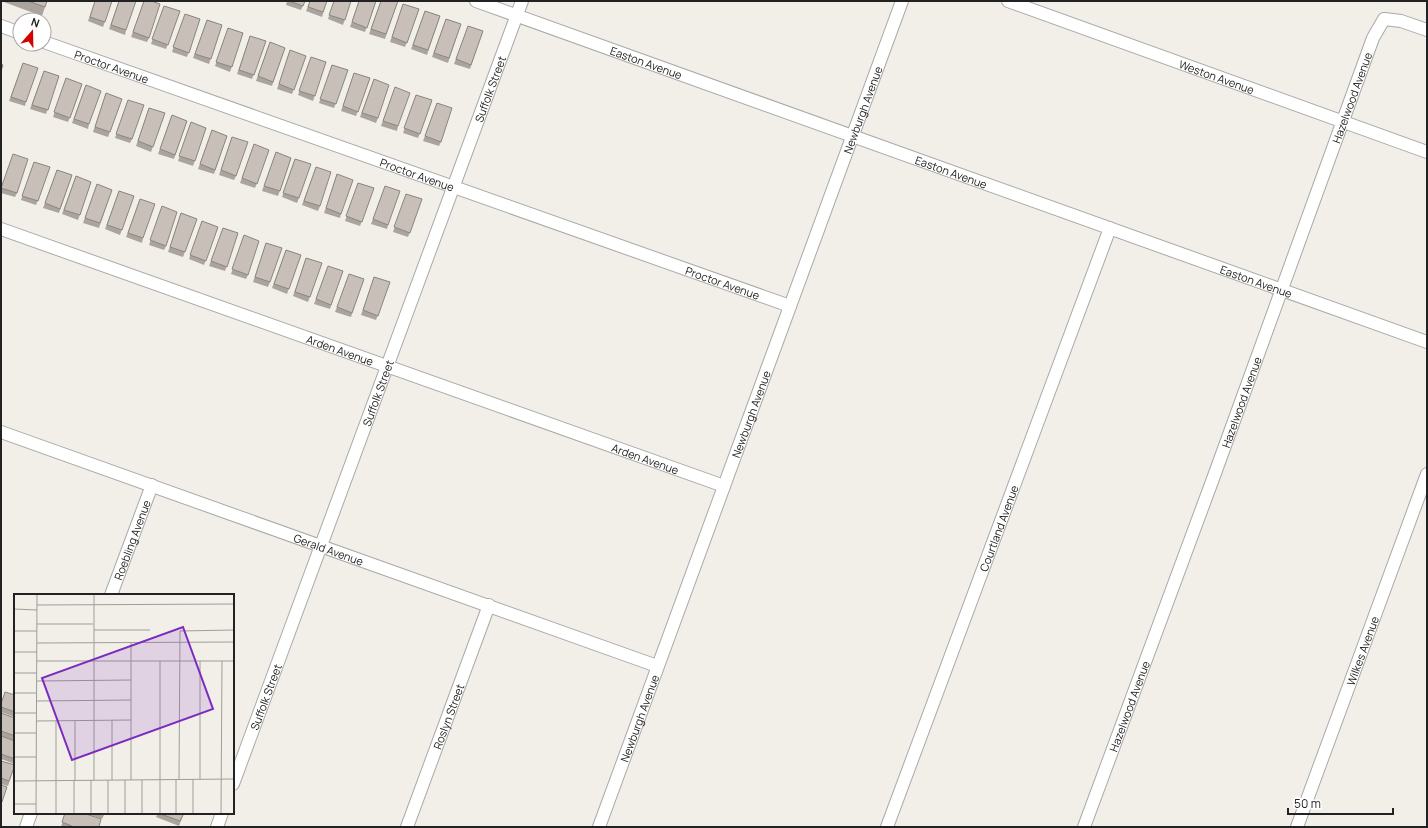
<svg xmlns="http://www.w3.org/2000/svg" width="1428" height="828" viewBox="0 0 1428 828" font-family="Manrope,sans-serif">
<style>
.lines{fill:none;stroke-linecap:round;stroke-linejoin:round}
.minor-casing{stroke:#a9a9a9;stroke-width:14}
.minor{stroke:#fff;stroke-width:12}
.wall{fill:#aba49e}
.building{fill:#c7bfb8;stroke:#8b8681}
.labels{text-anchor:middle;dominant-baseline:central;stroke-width:3;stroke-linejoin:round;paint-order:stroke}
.street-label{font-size:11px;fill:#222;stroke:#fff}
.inset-road{fill:none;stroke:#9f9d99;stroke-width:1}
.view{fill:#7b2cbf;fill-opacity:0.15;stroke:#7b2cbf;stroke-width:2}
.inset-edge{fill:none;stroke:#222;stroke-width:2}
</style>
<rect width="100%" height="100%" fill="#f2efe9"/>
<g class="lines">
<defs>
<g id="minor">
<path id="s1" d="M 476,1 L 1427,342"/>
<path id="s2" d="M 1008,1 L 1427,152"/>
<path d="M 1,26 L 20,33"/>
<path id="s3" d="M 44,42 L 790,306"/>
<path id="s4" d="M 1,229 L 724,486"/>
<path id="s5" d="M 1,432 L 657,666"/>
<path id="s6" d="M 111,595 L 152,485"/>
<path id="s7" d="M 233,784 L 522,1"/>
<path d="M 26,827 L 31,813"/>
<path d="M 217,827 L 222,813"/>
<path id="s8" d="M 407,827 L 489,605"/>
<path id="s9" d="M 599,827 L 902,1"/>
<path id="s10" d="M 887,827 L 1110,228"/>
<path id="s11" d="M 1084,827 L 1214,476 L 1373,38 L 1384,19 L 1401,21 L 1427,30"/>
<path id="s12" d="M 1297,827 L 1427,474"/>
</g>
</defs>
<use href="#minor" class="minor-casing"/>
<use href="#minor" class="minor"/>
</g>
<g class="wall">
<path d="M 1,1 L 47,1 L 42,16 Z"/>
<path d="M 95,1 L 112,1 L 103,27 L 88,21 Z"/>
<path d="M 119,1 L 126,30 L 125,35 L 109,29 Z"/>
<path d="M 144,1 L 149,38 L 147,42 L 131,37 Z"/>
<path d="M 287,1 L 305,1 L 301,10 L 286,5 Z"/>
<path d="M 310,1 L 327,1 L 322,17 L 306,11 Z"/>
<path d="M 334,1 L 351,1 L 343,25 L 328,19 Z"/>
<path d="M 359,1 L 376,1 L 365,32 L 350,27 Z"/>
<path d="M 381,1 L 398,1 L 385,39 L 369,34 Z"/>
<path d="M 403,4 L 419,9 L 405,47 L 390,42 Z"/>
<path d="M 164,6 L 180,11 L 166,49 L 151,44 Z"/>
<path d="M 425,11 L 440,16 L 427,55 L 411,49 Z"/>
<path d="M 185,14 L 200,19 L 187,57 L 172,52 Z"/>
<path d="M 446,19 L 461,24 L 448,63 L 432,57 Z"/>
<path d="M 207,20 L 222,25 L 209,64 L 193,58 Z"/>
<path d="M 468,26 L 483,31 L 470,69 L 454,64 Z"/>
<path d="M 228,28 L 243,33 L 230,72 L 215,66 Z"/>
<path d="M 250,36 L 266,41 L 252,79 L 237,74 Z"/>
<path d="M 270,42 L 285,48 L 272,86 L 256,81 Z"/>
<path d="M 290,50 L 306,56 L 292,94 L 277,89 Z"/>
<path d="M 311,57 L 326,62 L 313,101 L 298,95 Z"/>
<path d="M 23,63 L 26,102 L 25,106 L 9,101 Z"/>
<path d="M 332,65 L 348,70 L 334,108 L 319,103 Z"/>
<path d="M 44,71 L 59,76 L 46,114 L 30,109 Z"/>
<path d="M 354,73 L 370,78 L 356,116 L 341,111 Z"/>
<path d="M 66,78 L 82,84 L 68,122 L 53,117 Z"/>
<path d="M 374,79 L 378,118 L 376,123 L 360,117 Z"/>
<path d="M 86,85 L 89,124 L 88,129 L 72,123 Z"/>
<path d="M 395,87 L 398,126 L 397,131 L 381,126 Z"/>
<path d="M 106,93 L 122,99 L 108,137 L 93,132 Z"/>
<path d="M 416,95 L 432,100 L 418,138 L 403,133 Z"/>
<path d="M 128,100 L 132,139 L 130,143 L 115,138 Z"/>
<path d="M 437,103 L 441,142 L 439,146 L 423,141 Z"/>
<path d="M 149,108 L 165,113 L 151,152 L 136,146 Z"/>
<path d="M 172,115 L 187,121 L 174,159 L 158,154 Z"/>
<path d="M 191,122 L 206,128 L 193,166 L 178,161 Z"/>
<path d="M 212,130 L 227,136 L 214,174 L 198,169 Z"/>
<path d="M 232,137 L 236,176 L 234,180 L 219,175 Z"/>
<path d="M 254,144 L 269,150 L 255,188 L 240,183 Z"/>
<path d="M 276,152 L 291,158 L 278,196 L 262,191 Z"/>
<path d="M 13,154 L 17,193 L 15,197 L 1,193 L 1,188 Z"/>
<path d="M 295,159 L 299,198 L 297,203 L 282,197 Z"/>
<path d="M 34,162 L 50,167 L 36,205 L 21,200 Z"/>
<path d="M 316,167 L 320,206 L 318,211 L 302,205 Z"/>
<path d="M 57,170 L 72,175 L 59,213 L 43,208 Z"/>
<path d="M 337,174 L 341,214 L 340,218 L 324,213 Z"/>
<path d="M 76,176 L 91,182 L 78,220 L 62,214 Z"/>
<path d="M 358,183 L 374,188 L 360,226 L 345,221 Z"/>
<path d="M 97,184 L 112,190 L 99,228 L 83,223 Z"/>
<path d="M 385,186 L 388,225 L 387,229 L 371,224 Z"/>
<path d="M 119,191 L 134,196 L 120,235 L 105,229 Z"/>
<path d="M 406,194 L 422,199 L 408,237 L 393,232 Z"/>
<path d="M 140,199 L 143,238 L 142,243 L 126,237 Z"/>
<path d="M 162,206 L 166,246 L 164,250 L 149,245 Z"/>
<path d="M 181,213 L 197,219 L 183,257 L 168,252 Z"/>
<path d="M 202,221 L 218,227 L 204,265 L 189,259 Z"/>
<path d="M 223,228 L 238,233 L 225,271 L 209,266 Z"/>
<path d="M 244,235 L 248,275 L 246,279 L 231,274 Z"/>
<path d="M 266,243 L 270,282 L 268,287 L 253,282 Z"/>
<path d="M 286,250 L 301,255 L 287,294 L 272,288 Z"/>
<path d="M 306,258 L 322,263 L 308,302 L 293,296 Z"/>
<path d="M 328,266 L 343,271 L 330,309 L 314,304 Z"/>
<path d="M 349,274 L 364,279 L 351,317 L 335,312 Z"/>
<path d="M 374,277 L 390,282 L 376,320 L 361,315 Z"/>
<path d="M 15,695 L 15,717 L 1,712 L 1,704 Z"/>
<path d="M 1,713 L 15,718 L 15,764 L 1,759 Z"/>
<path d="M 1,761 L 15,765 L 8,786 L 1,784 Z"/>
<path d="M 65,813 L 99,827 L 61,827 Z"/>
<path d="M 85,813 L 105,813 L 102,819 Z"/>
<path d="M 158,813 L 184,813 L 179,826 L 156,817 Z"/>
</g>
<g class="building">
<path d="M 28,1 L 47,1 L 45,7 Z"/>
<path d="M 95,1 L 112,1 L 105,22 L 90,17 Z"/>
<path d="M 119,1 L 136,1 L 126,30 L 111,25 Z"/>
<path d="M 144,1 L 151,1 L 160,4 L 149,38 L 133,32 Z"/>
<path d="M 289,1 L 305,1 L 303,6 Z"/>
<path d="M 310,1 L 327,1 L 323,12 L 308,7 Z"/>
<path d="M 334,1 L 351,1 L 345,20 L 329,15 Z"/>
<path d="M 359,1 L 376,1 L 367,28 L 352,22 Z"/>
<path d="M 381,1 L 398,1 L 386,34 L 371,29 Z"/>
<path d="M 403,4 L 419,9 L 407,43 L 392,37 Z"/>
<path d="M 164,6 L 180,11 L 168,45 L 152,39 Z"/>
<path d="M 425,11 L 440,16 L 428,50 L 413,45 Z"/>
<path d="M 185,14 L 200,19 L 189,53 L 173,47 Z"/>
<path d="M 446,19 L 461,24 L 449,58 L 434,53 Z"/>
<path d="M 207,20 L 222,25 L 211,59 L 195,54 Z"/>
<path d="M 468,26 L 483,31 L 471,65 L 456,59 Z"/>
<path d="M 228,28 L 243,33 L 232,67 L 216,62 Z"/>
<path d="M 250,36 L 266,41 L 254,75 L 239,70 Z"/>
<path d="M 270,42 L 285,48 L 273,82 L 258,76 Z"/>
<path d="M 290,50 L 306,56 L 294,90 L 279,84 Z"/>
<path d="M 311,57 L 326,62 L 315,96 L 299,91 Z"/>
<path d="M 23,63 L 38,68 L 26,102 L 11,97 Z"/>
<path d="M 1,64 L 3,65 L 1,71 Z"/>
<path d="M 332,65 L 348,70 L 336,104 L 320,99 Z"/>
<path d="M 44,71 L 59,76 L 48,110 L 32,105 Z"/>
<path d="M 354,73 L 370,78 L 358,112 L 343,106 Z"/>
<path d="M 66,78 L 82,84 L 70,118 L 54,112 Z"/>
<path d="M 374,79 L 389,85 L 378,118 L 362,113 Z"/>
<path d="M 86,85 L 101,91 L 89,124 L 74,119 Z"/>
<path d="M 395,87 L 410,93 L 398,126 L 383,121 Z"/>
<path d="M 106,93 L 122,99 L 110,132 L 95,127 Z"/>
<path d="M 416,95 L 432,100 L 420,134 L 404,128 Z"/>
<path d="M 128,100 L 144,105 L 132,139 L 116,134 Z"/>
<path d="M 437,103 L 452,108 L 441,142 L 425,136 Z"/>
<path d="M 149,108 L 165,113 L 153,147 L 138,141 Z"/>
<path d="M 172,115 L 187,121 L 175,155 L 160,149 Z"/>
<path d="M 191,122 L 206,128 L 195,161 L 179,156 Z"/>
<path d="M 212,130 L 227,136 L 215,170 L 200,164 Z"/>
<path d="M 232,137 L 248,142 L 236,176 L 221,170 Z"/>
<path d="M 254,144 L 269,150 L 257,184 L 242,178 Z"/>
<path d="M 276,152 L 291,158 L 280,191 L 264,186 Z"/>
<path d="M 13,154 L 28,159 L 17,193 L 1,188 Z"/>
<path d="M 295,159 L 311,164 L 299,198 L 283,193 Z"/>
<path d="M 34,162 L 50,167 L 38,201 L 22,196 Z"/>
<path d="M 316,167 L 331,172 L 320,206 L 304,201 Z"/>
<path d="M 57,170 L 72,175 L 60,209 L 45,203 Z"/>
<path d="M 337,174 L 353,180 L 341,214 L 326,208 Z"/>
<path d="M 76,176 L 91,182 L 80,215 L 64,210 Z"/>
<path d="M 358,183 L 374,188 L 362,222 L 346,216 Z"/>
<path d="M 97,184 L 112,190 L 100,223 L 85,218 Z"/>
<path d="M 385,186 L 400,191 L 388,225 L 373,219 Z"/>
<path d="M 119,191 L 134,196 L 122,230 L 107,225 Z"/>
<path d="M 406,194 L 422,199 L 410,233 L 394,227 Z"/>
<path d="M 140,199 L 155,204 L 143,238 L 128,233 Z"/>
<path d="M 162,206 L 177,212 L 166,246 L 150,240 Z"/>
<path d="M 181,213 L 197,219 L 185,252 L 170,247 Z"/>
<path d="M 202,221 L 218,227 L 206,261 L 190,255 Z"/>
<path d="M 223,228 L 238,233 L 227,267 L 211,261 Z"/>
<path d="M 244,235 L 259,241 L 248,275 L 232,269 Z"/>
<path d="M 266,243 L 282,248 L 270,282 L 255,277 Z"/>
<path d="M 286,250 L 301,255 L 289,289 L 274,284 Z"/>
<path d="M 306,258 L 322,263 L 310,297 L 295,292 Z"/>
<path d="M 328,266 L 343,271 L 331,305 L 316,299 Z"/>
<path d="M 349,274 L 364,279 L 352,313 L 337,307 Z"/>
<path d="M 374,277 L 390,282 L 378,316 L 363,310 Z"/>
<path d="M 5,692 L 15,695 L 15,712 L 1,707 L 1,704 Z"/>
<path d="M 1,713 L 15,718 L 15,736 L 1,731 Z"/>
<path d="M 1,736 L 15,741 L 15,759 L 1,754 Z"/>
<path d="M 1,761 L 15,765 L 9,781 L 1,778 Z"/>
<path d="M 1,785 L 7,787 L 2,802 L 1,802 Z"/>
<path d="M 65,813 L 83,813 L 101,819 L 99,827 L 74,827 L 62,822 Z"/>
<path d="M 158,813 L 184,813 L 180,821 Z"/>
</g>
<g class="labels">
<g class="street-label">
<text stroke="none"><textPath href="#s1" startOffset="181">Easton Avenue</textPath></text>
<text stroke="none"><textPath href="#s3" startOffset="72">Proctor Avenue</textPath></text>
<text stroke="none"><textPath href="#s2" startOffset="222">Weston Avenue</textPath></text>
<text stroke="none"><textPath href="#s7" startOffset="741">Suffolk Street</textPath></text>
<text stroke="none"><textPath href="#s11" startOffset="777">Hazelwood Avenue</textPath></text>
<text stroke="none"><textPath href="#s9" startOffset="764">Newburgh Avenue</textPath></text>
<text stroke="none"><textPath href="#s1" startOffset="505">Easton Avenue</textPath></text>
<text stroke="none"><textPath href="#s3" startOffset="396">Proctor Avenue</textPath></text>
<text stroke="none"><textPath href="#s3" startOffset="720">Proctor Avenue</textPath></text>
<text stroke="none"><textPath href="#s1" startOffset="829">Easton Avenue</textPath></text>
<text stroke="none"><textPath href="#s4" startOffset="360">Arden Avenue</textPath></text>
<text stroke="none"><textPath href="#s7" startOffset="417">Suffolk Street</textPath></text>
<text stroke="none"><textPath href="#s11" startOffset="453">Hazelwood Avenue</textPath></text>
<text stroke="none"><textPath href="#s9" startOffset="440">Newburgh Avenue</textPath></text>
<text stroke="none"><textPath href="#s4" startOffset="684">Arden Avenue</textPath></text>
<text stroke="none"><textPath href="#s10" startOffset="319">Courtland Avenue</textPath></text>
<text stroke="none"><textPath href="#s6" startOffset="59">Roebling Avenue</textPath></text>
<text stroke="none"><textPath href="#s5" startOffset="348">Gerald Avenue</textPath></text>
<text stroke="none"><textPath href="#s12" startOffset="188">Wilkes Avenue</textPath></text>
<text stroke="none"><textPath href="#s7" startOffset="93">Suffolk Street</textPath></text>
<text stroke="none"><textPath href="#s11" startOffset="129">Hazelwood Avenue</textPath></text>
<text stroke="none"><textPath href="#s8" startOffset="118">Roslyn Street</textPath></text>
<text stroke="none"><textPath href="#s9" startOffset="116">Newburgh Avenue</textPath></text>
</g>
</g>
<g transform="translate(14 594)">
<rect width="220" height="220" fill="#f2efe9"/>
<path class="inset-road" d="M 23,11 L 220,10M 0,15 L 23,16M 23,30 L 79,30M 80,36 L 136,36M 0,37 L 23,37M 23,49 L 220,48M 0,58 L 23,58M 23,67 L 220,67M 0,79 L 23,79M 23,87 L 117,86M 0,99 L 22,99M 22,107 L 117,106M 0,119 L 22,119M 22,127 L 117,126M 42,127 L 42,220M 61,127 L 61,186M 0,139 L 22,139M 0,163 L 22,163M 165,185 L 166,37 L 220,36M 186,185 L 186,67M 80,186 L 80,0M 98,186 L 98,126M 111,186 L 111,220M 117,186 L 117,49M 128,186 L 128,220M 0,187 L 220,185M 0,210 L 22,210M 22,220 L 23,0M 60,220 L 60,186M 77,220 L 77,186M 94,220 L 94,186M 146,220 L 146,67M 162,220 L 162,185M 179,220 L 179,185M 207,220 L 208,67"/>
<path class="view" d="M 169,33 L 199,115 L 58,166 L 28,84 Z"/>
<rect width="220" height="220" class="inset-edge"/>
</g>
<rect width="1428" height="828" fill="none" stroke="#222222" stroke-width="4"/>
<g transform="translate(32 32) rotate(20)"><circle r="19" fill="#ffffff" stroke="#a7a7a7"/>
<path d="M0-3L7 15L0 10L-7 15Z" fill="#d40000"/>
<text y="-6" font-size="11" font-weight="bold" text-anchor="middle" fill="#222222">N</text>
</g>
<path d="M1288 808v6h105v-6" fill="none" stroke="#222222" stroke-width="2"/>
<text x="1294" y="808" font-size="12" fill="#222222" stroke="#ffffff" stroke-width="3" paint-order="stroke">50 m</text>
</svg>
